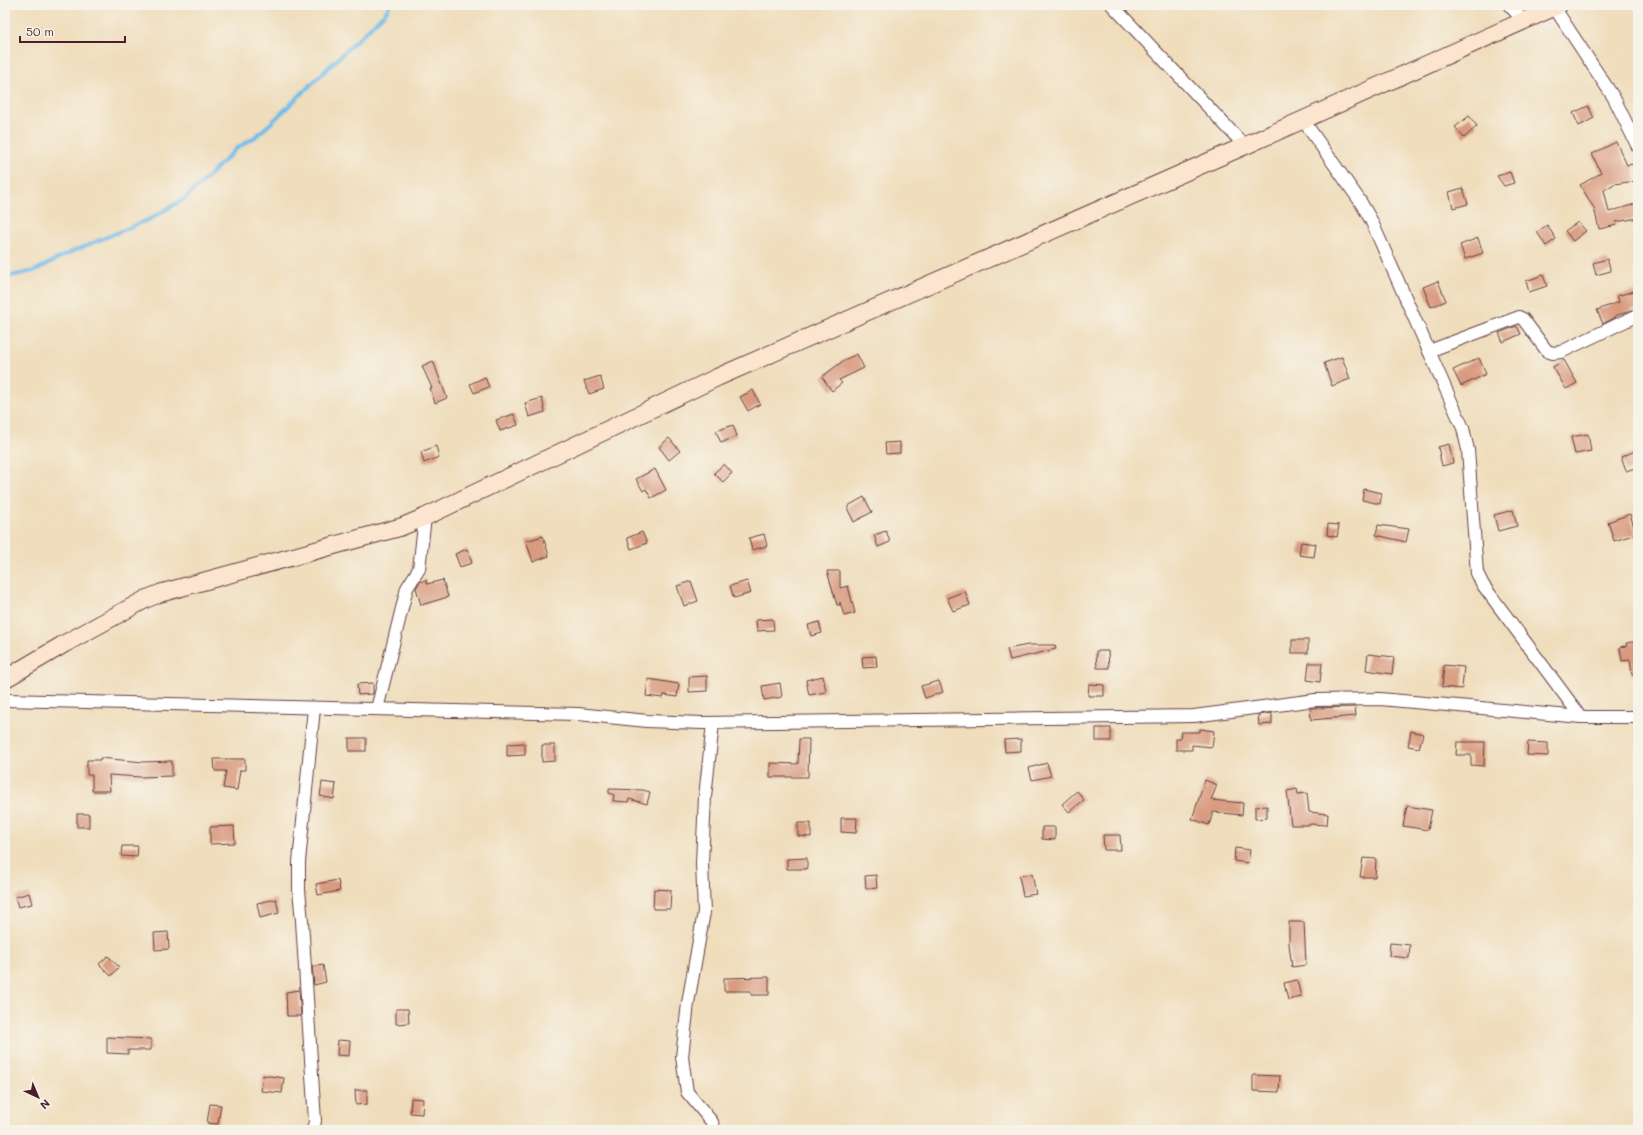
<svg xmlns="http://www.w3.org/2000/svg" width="1643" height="1135" viewBox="0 0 1643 1135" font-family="Mali,sans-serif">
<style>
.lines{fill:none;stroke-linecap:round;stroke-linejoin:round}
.stream{stroke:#72bceb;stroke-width:4}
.building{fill:#d99b80}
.street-casing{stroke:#633c41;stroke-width:14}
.secondary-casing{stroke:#633c41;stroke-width:19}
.street{stroke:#fff;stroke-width:12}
.secondary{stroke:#fce5cf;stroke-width:17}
</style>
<rect width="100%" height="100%" fill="#f7f3e8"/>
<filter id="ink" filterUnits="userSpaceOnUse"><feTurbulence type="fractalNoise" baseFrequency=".025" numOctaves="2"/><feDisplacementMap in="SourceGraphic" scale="8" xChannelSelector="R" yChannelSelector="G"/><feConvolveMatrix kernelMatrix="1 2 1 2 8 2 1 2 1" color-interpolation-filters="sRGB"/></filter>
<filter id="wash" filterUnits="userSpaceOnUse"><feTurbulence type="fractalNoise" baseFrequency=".012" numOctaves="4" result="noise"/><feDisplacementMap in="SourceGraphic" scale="16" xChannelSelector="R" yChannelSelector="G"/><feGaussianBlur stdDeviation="0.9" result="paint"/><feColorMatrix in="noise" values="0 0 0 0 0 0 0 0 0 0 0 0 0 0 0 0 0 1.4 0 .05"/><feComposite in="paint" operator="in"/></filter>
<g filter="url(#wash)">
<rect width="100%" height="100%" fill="#efddbb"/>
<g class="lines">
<path class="stream" d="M 5,277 L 34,271 L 71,252 L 150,219 L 186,198 L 236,149 L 255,137 L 271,123 L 385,13 L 390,5"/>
</g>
<g id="blocks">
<g class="building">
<path d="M 1588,106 L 1594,118 L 1579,126 L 1573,113 Z"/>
<path d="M 1469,116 L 1477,126 L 1464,138 L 1455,127 Z"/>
<path d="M 1616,142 L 1627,165 L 1633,164 L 1636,181 L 1614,184 L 1604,190 L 1609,212 L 1638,203 L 1638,218 L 1616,222 L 1617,225 L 1599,229 L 1594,208 L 1580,185 L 1601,173 L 1592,154 Z"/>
<path d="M 1510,172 L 1514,183 L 1504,186 L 1497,176 Z"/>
<path d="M 1463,188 L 1468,204 L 1453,208 L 1449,192 Z"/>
<path d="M 1578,222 L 1586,231 L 1573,241 L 1565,231 Z"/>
<path d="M 1547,225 L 1556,239 L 1546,246 L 1537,232 Z"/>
<path d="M 1478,238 L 1483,253 L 1465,259 L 1460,245 Z"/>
<path d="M 1607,259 L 1611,271 L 1596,275 L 1593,263 Z"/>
<path d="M 1543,275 L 1547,286 L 1529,292 L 1526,281 Z"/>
<path d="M 1438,281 L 1446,301 L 1431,307 L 1423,287 Z"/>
<path d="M 1634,291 L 1634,293 L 1638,292 L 1638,308 L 1615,316 L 1616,317 L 1603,324 L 1597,310 L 1619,302 L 1617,296 Z"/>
<path d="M 1517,326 L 1521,334 L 1503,342 L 1499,333 Z"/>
<path d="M 857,354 L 864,368 L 839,380 L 842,383 L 832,391 L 822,377 L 844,360 Z"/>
<path d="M 1342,357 L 1350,379 L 1332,386 L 1324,363 Z"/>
<path d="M 1479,358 L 1486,374 L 1461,386 L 1453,370 Z"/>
<path d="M 1564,360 L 1577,383 L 1566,389 L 1553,367 Z"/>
<path d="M 433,361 L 447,398 L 435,403 L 430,388 L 432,388 L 422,366 Z"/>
<path d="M 600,376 L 604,389 L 589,394 L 584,381 Z"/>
<path d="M 485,377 L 489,387 L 474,393 L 470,384 Z"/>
<path d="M 753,390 L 760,404 L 748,411 L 740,397 Z"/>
<path d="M 542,398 L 545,412 L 529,417 L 525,403 Z"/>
<path d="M 514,414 L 518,425 L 500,431 L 496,420 Z"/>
<path d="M 733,425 L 737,436 L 721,443 L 716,431 Z"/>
<path d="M 1588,434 L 1591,451 L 1575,454 L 1571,437 Z"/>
<path d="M 669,438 L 680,451 L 669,460 L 659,447 Z"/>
<path d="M 900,442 L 900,453 L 886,454 L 885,443 Z"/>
<path d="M 1449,444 L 1453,463 L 1442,466 L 1438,447 Z"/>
<path d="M 436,446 L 439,457 L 424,463 L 421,452 Z"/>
<path d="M 1635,451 L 1638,460 L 1638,467 L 1626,471 L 1621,457 Z"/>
<path d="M 724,464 L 732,473 L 723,482 L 714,473 Z"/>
<path d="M 655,469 L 666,490 L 651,498 L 646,489 L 643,491 L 636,479 Z"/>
<path d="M 1364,489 L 1382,493 L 1380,504 L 1362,500 Z"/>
<path d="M 864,497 L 872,512 L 854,522 L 848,510 L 848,506 Z"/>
<path d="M 1513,510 L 1517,526 L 1498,531 L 1494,515 Z"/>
<path d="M 1630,514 L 1636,534 L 1614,541 L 1608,522 Z"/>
<path d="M 1328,524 L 1339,525 L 1337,537 L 1327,535 Z"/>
<path d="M 1378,525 L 1409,529 L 1406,542 L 1376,535 Z"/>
<path d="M 886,531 L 890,542 L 878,547 L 874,535 Z"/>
<path d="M 642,532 L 647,543 L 631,549 L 627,538 Z"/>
<path d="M 764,534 L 767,546 L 752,550 L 749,538 Z"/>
<path d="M 543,536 L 549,556 L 533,562 L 526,541 Z"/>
<path d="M 1301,542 L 1316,544 L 1314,557 L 1299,555 Z"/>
<path d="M 467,549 L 472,563 L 460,567 L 455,554 Z"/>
<path d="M 827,571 L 840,571 L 840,588 L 848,586 L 855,613 L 844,616 L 840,602 L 840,605 L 837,605 Z"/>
<path d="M 426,580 L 427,584 L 443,580 L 448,597 L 421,605 L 416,588 L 420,582 Z"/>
<path d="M 691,581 L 698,601 L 684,606 L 677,586 Z"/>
<path d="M 747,581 L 751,593 L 734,598 L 730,586 Z"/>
<path d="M 965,591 L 970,605 L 953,611 L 947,598 Z"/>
<path d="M 773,619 L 774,630 L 757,631 L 756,620 Z"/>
<path d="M 819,622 L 822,633 L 811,636 L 808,625 Z"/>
<rect x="1292" y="640" width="16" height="13"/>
<path d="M 1638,641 L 1638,674 L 1632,675 L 1630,660 L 1622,661 L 1620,647 L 1627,646 L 1626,643 Z"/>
<path d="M 1028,645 L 1055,645 L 1056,649 L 1010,660 L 1007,649 Z"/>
<path d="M 1096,651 L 1108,651 L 1109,668 L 1097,668 Z"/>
<path d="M 1368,654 L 1394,657 L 1392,674 L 1366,670 Z"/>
<path d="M 876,656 L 877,667 L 863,668 L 862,657 Z"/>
<path d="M 1309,663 L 1322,663 L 1320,682 L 1307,680 Z"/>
<path d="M 1444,665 L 1464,667 L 1462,689 L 1442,687 Z"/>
<path d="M 707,676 L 707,691 L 689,692 L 689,677 Z"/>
<path d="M 823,676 L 826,692 L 809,695 L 806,680 Z"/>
<path d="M 648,679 L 679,684 L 677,697 L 664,695 L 663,698 L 646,696 Z"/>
<path d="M 939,681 L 943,692 L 925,698 L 921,686 Z"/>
<path d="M 373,683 L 373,694 L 358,695 L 357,684 Z"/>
<path d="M 780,683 L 782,697 L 764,700 L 762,686 Z"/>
<path d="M 1089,684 L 1104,685 L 1104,696 L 1088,696 Z"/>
<path d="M 1355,707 L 1356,716 L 1311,720 L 1310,708 Z"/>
<path d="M 1272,713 L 1272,724 L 1259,725 L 1258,715 Z"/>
<rect x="1096" y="728" width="15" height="13"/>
<path d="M 1200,729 L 1214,731 L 1212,747 L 1192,745 L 1192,750 L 1176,750 L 1176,739 L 1180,739 L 1181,732 L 1200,732 Z"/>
<path d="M 1411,731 L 1423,734 L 1419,748 L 1408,746 Z"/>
<rect x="349" y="738" width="17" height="13"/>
<path d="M 799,739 L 809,739 L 808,777 L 770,777 L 770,763 L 798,764 Z"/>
<path d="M 1021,739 L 1021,751 L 1005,752 L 1004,740 Z"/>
<path d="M 1457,742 L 1485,742 L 1484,766 L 1471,765 L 1471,755 L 1456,755 Z"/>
<path d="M 1528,742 L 1548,743 L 1548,756 L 1527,755 Z"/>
<path d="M 525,743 L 525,755 L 507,756 L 507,744 Z"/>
<path d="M 542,745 L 555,745 L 555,761 L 542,762 Z"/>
<path d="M 100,758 L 143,762 L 172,761 L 172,776 L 140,777 L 109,775 L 110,791 L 92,791 L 92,775 L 87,775 L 87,760 L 100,760 Z"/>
<path d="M 214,759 L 245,759 L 245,770 L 240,770 L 237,790 L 223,788 L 226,771 L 215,771 Z"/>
<path d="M 1047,763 L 1051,776 L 1032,780 L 1029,768 Z"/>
<path d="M 1205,780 L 1217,785 L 1211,800 L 1243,803 L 1242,815 L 1213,812 L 1209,825 L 1192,819 Z"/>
<path d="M 322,782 L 336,784 L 334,799 L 320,796 Z"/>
<path d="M 609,789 L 643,790 L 650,792 L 647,804 L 629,799 L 628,802 L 613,801 L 614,795 L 609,793 Z"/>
<path d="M 1297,789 L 1298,794 L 1307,793 L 1309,812 L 1328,814 L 1327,825 L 1310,824 L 1310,825 L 1291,825 L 1287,791 Z"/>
<path d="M 1077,791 L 1084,800 L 1069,812 L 1062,804 Z"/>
<path d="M 1267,806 L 1267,818 L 1255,819 L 1255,807 Z"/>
<path d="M 1407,806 L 1432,810 L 1428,830 L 1403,826 Z"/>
<rect x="77" y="814" width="12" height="13"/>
<path d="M 841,818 L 857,818 L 856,833 L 841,832 Z"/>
<path d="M 798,823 L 811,823 L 811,837 L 798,836 Z"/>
<path d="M 234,826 L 235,843 L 210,844 L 210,827 Z"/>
<path d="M 1042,827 L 1055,827 L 1055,840 L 1042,839 Z"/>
<path d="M 1103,835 L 1120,835 L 1121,850 L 1104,850 Z"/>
<path d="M 122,846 L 138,846 L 137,857 L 121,856 Z"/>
<path d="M 1235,848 L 1250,850 L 1248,863 L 1234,861 Z"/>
<path d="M 807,858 L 807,869 L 787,869 L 787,859 Z"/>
<path d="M 1363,858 L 1376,859 L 1375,877 L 1360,877 Z"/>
<path d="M 1032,874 L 1036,894 L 1023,896 L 1019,876 Z"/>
<path d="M 876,875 L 877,888 L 866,889 L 865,876 Z"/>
<path d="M 338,880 L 340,891 L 318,895 L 316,884 Z"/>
<path d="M 654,889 L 671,890 L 670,909 L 653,909 Z"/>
<path d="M 29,893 L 32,904 L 18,907 L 15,897 Z"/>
<path d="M 276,899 L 279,913 L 260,918 L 257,903 Z"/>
<path d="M 1289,922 L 1304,922 L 1306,965 L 1292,967 L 1289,944 Z"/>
<path d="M 168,932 L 169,949 L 155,950 L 154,933 Z"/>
<path d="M 1390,943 L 1410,945 L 1409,958 L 1389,956 Z"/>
<path d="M 108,956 L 119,967 L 111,976 L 99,964 Z"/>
<path d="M 323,965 L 326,982 L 314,985 L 312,967 Z"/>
<path d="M 769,977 L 769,995 L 751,995 L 751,991 L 724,991 L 724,978 Z"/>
<path d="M 1297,980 L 1301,997 L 1288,1000 L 1284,983 Z"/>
<path d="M 299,990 L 301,1016 L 287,1016 L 286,992 Z"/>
<path d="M 396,1009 L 408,1009 L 409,1023 L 396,1024 Z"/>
<path d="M 107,1037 L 151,1039 L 151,1050 L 128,1050 L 128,1054 L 107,1053 Z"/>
<path d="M 338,1040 L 350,1041 L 349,1056 L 337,1055 Z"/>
<path d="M 263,1075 L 284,1078 L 282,1093 L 261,1091 Z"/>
<path d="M 1253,1075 L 1280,1076 L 1279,1092 L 1253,1091 Z"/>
<path d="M 355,1090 L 367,1090 L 367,1104 L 356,1105 Z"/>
<path d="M 411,1098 L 423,1099 L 422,1114 L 410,1113 Z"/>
<path d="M 210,1104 L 221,1105 L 218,1124 L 207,1123 Z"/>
</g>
</g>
</g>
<g filter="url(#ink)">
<use href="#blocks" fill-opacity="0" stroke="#633c41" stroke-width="1"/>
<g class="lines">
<defs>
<g id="street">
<path d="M 1112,5 L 1245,146"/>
<path d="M 1509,5 L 1524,21"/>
<path d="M 1554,7 L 1614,98 L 1638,147"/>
<path d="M 1303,120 L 1360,201 L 1371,220 L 1463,428 L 1468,450 L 1477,573 L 1483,585 L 1581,717"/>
<path d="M 1429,351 L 1519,317 L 1523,319 L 1547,351 L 1553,353 L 1561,352 L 1638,315"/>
<path d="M 5,700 L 578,714 L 647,721 L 702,723 L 1194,716 L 1315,700 L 1380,699 L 1581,717 L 1638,717"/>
<path d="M 377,709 L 407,588 L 419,569 L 425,517"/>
<path d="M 713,723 L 705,797 L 702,863 L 704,912 L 688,1003 L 682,1057 L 687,1092 L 712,1122 L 714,1130"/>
<path d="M 313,1130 L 315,1121 L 302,921 L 299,890 L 299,862 L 314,708"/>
</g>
<path id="secondary" d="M 5,679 L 64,644 L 146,599 L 161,593 L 401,527 L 425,517 L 718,377 L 1249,144 L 1559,5"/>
</defs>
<use href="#street" class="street-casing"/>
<use href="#secondary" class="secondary-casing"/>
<use href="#street" class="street"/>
<use href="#secondary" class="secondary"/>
</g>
</g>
<rect width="1643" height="1135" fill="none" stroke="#f7f3e8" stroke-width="20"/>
<g transform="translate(38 1097) rotate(136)" stroke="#f7f3e8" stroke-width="3" paint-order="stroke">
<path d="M0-3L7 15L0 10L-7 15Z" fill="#4a1f2b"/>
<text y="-6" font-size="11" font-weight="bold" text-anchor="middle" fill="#4a1f2b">N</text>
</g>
<path d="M20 36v6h105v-6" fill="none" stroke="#4a1f2b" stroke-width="2"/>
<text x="26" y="36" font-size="12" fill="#4a1f2b" stroke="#f7f3e8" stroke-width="3" paint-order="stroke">50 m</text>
</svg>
